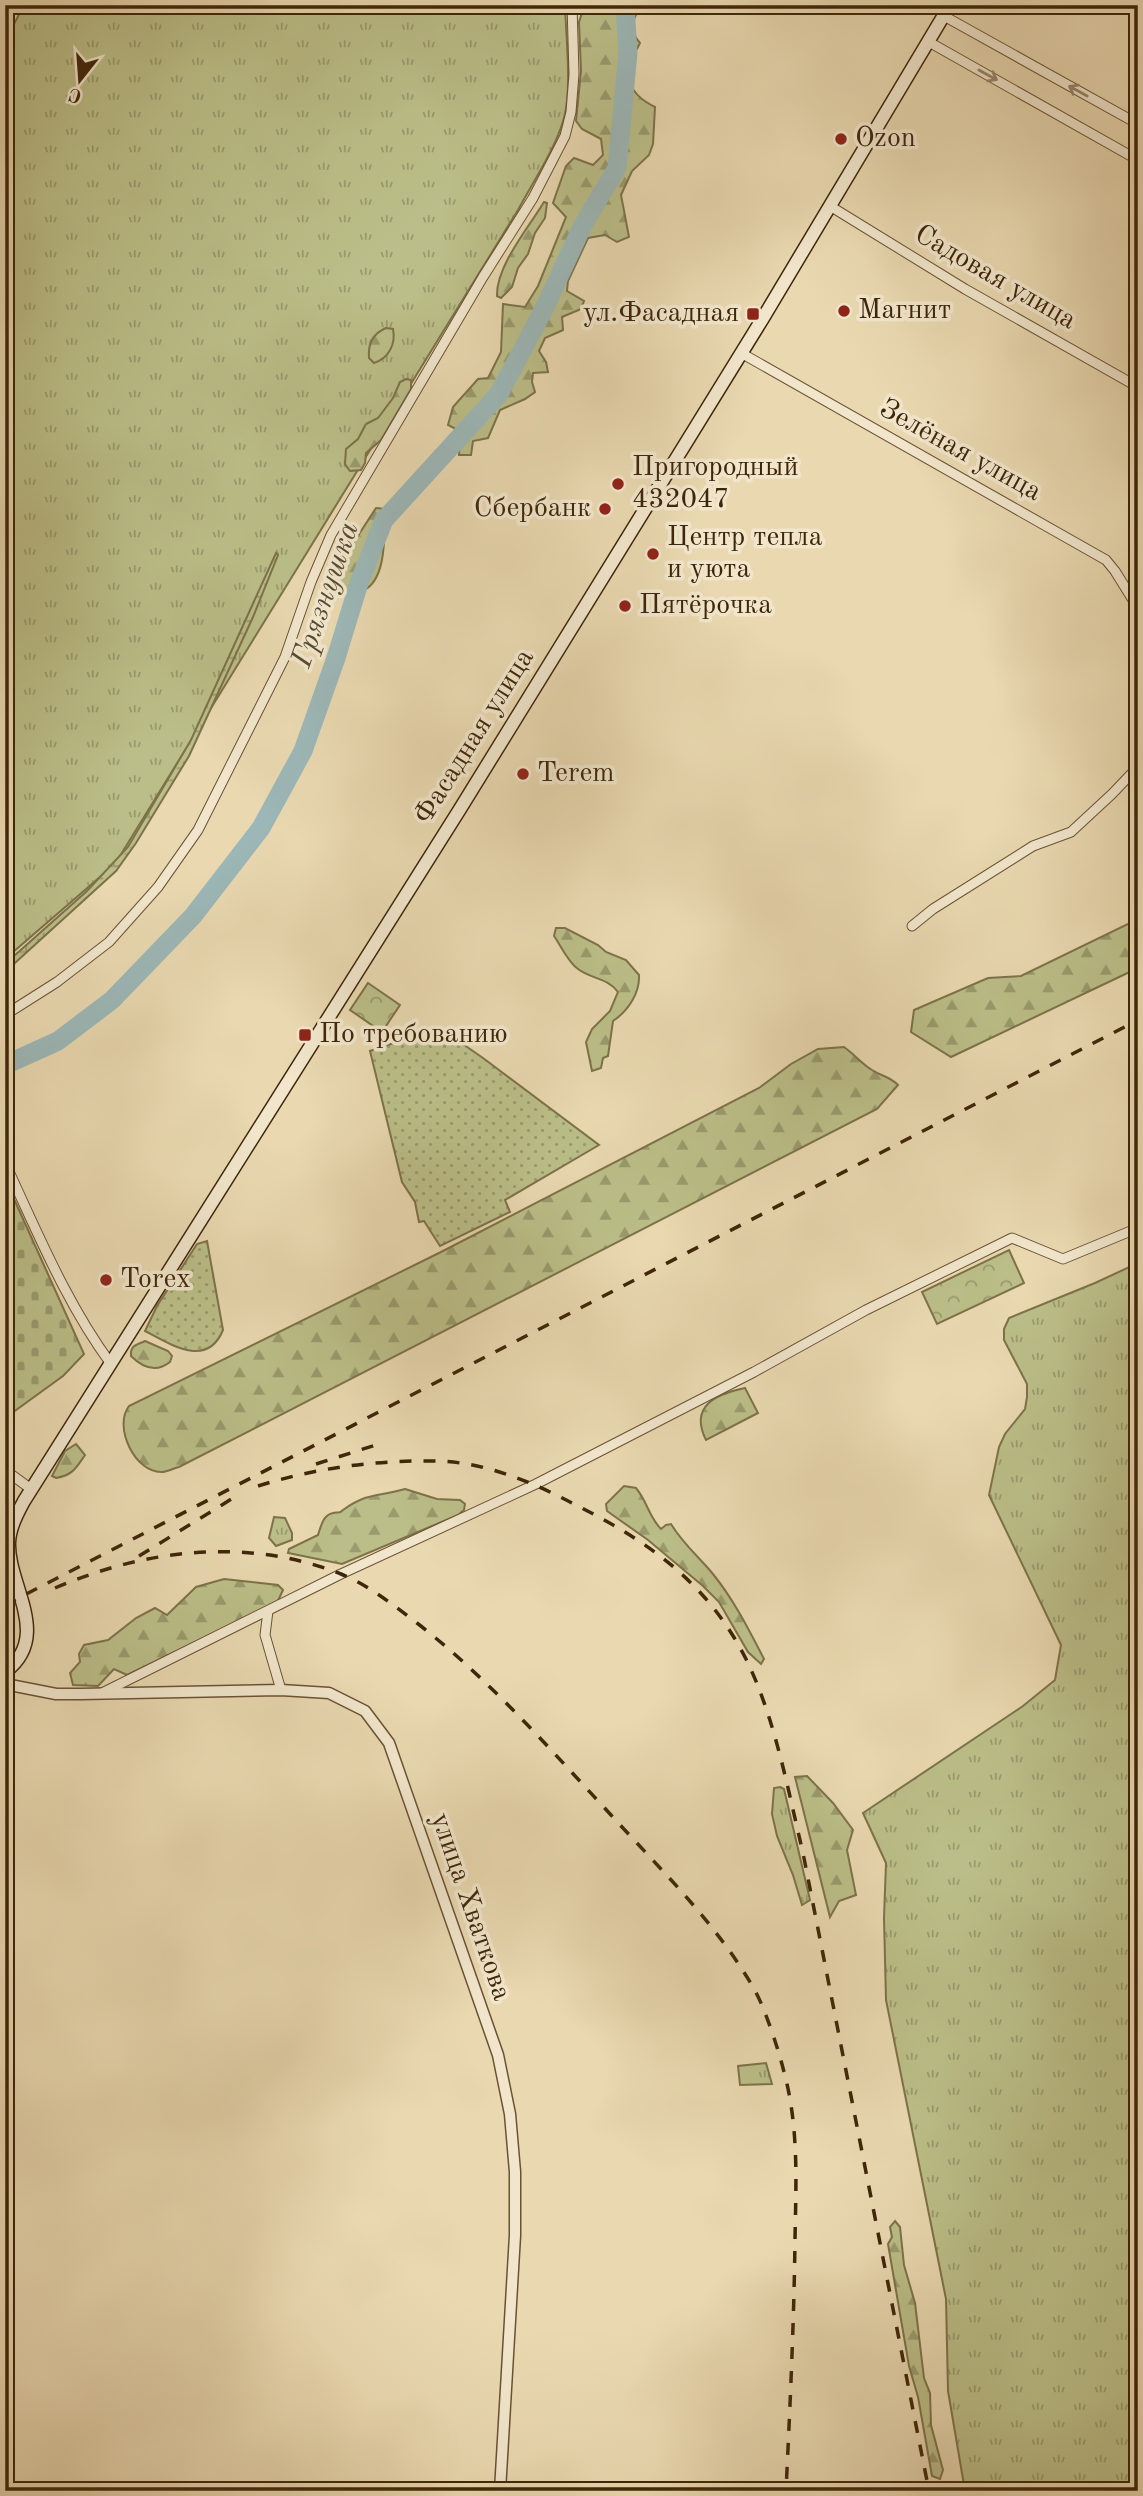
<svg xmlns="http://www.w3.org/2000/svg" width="1143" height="2496" viewBox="0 0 1143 2496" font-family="'Old Standard TT',serif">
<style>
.grass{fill:url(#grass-tufts);stroke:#7d7249;stroke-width:2}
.forest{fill:url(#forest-firs);stroke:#7d7249;stroke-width:2}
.wetland{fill:url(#wetland-marsh);stroke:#7d7249;stroke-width:2}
.cemetery{fill:url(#cemetery-stones);stroke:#7d7249;stroke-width:2}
.park{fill:url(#park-crowns);stroke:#7d7249;stroke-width:2}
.garden{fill:url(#garden-dots);stroke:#7d7249;stroke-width:2}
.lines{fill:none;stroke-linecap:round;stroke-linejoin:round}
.river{stroke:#9cb7b7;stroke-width:19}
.minor-casing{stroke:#6a5234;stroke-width:11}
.tertiary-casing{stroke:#6a5234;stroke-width:13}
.secondary-casing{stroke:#3f260a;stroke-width:15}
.minor{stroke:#f1e6cc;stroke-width:9}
.tertiary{stroke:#f1e6cc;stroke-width:10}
.secondary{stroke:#f1e6cc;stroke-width:12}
.rail{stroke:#3f260a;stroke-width:3.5;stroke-dasharray:12 12;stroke-linecap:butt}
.oneway{stroke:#98866b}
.poi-dot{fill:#8f2418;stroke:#f1e6cc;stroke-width:2.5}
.labels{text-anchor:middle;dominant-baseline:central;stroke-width:7;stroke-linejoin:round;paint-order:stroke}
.poi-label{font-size:28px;fill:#3f260a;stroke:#f1e6cc;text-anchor:start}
.street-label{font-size:28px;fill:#3f260a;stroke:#f1e6cc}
.water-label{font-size:30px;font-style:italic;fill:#564a35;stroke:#f1e6cc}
</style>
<defs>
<pattern id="grass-tufts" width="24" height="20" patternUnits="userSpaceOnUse" patternTransform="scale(1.75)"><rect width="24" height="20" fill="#bbbe88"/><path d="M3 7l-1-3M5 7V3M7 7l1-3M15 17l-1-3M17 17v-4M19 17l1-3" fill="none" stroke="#999a6d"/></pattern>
<pattern id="forest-firs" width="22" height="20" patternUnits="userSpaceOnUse" patternTransform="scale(1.75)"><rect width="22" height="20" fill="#bbbe88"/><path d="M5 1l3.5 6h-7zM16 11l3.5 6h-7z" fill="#999a6d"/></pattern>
<pattern id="wetland-marsh" width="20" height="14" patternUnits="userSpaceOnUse" patternTransform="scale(1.75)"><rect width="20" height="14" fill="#bbbe88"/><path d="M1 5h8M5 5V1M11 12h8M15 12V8" fill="none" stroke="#999a6d"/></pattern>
<pattern id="cemetery-stones" width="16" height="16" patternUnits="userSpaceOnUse" patternTransform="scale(1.75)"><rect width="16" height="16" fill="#bbbe88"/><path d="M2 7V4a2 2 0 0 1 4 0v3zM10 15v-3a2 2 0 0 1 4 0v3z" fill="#999a6d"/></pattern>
<pattern id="park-crowns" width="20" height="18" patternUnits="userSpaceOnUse" patternTransform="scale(1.75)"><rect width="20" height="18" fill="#bbbe88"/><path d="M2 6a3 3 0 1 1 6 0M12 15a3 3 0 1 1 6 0" fill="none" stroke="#999a6d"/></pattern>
<pattern id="garden-dots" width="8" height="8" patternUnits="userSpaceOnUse" patternTransform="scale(1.75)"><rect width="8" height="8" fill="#bbbe88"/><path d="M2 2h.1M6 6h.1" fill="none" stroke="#999a6d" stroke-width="1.8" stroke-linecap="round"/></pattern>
</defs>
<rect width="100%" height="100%" fill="#e9d8b0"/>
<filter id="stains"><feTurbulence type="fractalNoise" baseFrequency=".00286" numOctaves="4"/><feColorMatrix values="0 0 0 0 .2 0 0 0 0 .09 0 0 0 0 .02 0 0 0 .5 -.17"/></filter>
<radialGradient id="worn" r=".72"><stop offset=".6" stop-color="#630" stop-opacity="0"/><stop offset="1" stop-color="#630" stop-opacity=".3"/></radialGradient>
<g class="grass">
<path d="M 24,5 L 565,5 C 566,38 572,88 564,118 C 556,148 533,182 518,210 L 115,864 L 5,959 L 5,41 Z"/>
<path d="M 1138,1263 L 1138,2491 L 965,2491 L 948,2391 L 946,2299 L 886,2000 L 884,1918 L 886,1863 L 863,1813 L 1023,1706 L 1055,1680 L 1061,1645 L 989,1495 L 999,1447 L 1005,1434 L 1025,1409 L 1027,1397 L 1027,1384 L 1004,1340 L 1004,1329 L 1009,1318 L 1095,1283 Z"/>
<path d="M 274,1517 L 285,1518 L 292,1533 L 292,1540 L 276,1546 L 269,1538 Z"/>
<path d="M 780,1787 L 784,1789 L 810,1900 L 802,1905 L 793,1875 L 777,1836 L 772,1814 L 774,1788 Z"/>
<path d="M 766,2063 L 772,2084 L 740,2085 L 738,2066 Z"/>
</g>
<g class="forest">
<path d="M 594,5 L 610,10 L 617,10 L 618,5 L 630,5 L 630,10 L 636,15 C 630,26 632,34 640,43 L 637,49 L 630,52 C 627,80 627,93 655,107 L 653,144 L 649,155 L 632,171 L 621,195 L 629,237 L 617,242 L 605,235 L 588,238 L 568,281 L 567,291 L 584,301 L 581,309 L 562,317 L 563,330 L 545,338 L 539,351 L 546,362 L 548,372 L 533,373 L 532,382 L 535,392 L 525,399 L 500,410 L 488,438 L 473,441 L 471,455 L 459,455 L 460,431 L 448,425 L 453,407 L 478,379 L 488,378 L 501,352 L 503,304 L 525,307 L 538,286 L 566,217 L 553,203 L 566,166 L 574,158 L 593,165 L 603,155 L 601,139 L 582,129 L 576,121 L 581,71 L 579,22 L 584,7 Z"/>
<path d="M 544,202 L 547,203 L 545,218 L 535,233 L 528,254 L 518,268 L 512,287 L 501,298 L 497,296 C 496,266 529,227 544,202 Z"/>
<path d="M 386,328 L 393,329 C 396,344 389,358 374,363 L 369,358 C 368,344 372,334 386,328 Z"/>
<path d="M 406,379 L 411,380 L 411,389 L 381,440 L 366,453 L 365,463 L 361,470 L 350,471 L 345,464 L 346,449 L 358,439 L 366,424 L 378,418 L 393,398 L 400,382 Z"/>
<path d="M 376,508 L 385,509 C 384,531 388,581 362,591 C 353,594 339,590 330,589 L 327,585 L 336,571 L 344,563 L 350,548 Z"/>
<path d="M 1138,919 L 1138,968 L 951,1057 L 911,1032 L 914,1010 L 988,978 L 1021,976 Z"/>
<path d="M 556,928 L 565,928 L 598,945 L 606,952 L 626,960 L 639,975 C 640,993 628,1011 613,1021 L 608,1056 L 603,1058 L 601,1068 L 592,1071 L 586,1042 L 592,1029 L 610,1011 L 618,992 C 608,978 591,979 578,969 C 568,962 561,946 554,936 Z"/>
<path d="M 844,1047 C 854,1054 863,1065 872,1070 C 883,1077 889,1076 898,1085 L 877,1109 L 179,1467 C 174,1468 167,1472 162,1472 C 135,1473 113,1427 129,1406 L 441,1252 L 759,1088 L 791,1064 L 818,1049 Z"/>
<path d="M 145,1341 L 168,1351 L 172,1356 L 170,1362 C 156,1373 143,1368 131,1356 C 130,1345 137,1345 145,1341 Z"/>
<path d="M 745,1388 L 758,1413 L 706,1440 C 689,1406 716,1394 745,1388 Z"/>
<path d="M 76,1444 L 85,1455 C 76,1468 73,1475 56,1478 L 52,1476 L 65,1451 Z"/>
<path d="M 624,1486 L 636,1488 C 647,1501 649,1517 661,1529 L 666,1525 L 671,1524 C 683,1544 699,1557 713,1574 C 734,1600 749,1630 764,1659 L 761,1664 L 748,1652 L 719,1602 L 703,1586 L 648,1540 L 607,1511 L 606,1504 Z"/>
<path d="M 405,1489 L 437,1499 L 460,1500 L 465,1504 L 464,1510 L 458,1515 L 342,1564 L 288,1553 L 289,1549 L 318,1535 C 321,1526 323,1515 333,1513 C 339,1511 338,1515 343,1510 C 368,1492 378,1497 405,1489 Z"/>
<path d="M 224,1579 L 278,1585 L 283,1590 L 277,1603 L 127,1675 L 114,1669 L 98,1686 L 73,1685 L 70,1673 L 80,1662 L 79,1654 L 84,1645 L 108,1640 L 136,1618 L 155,1608 L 167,1615 L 196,1587 Z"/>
<path d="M 807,1776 L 833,1803 L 853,1830 L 847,1850 L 856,1895 L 839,1901 L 830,1917 L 795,1777 Z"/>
<path d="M 895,2221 L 900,2227 L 904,2265 L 915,2303 L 924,2378 L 930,2393 L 931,2425 L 943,2470 L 940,2479 L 932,2476 L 918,2397 L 909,2366 L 888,2244 L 892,2237 L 890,2227 Z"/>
</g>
<path class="wetland" d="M 276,553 L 278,555 L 253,617 L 189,756 L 136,843 L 116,871 L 5,972 L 5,964 L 87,891 L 128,847 L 191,740 Z"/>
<path class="cemetery" d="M 5,1179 L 84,1354 L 63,1376 L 5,1418 Z"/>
<g class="park">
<path d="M 368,983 L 400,1005 L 382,1032 L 350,1010 Z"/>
<path d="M 1009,1250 L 1024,1283 L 937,1324 L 922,1292 Z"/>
</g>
<g class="garden">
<path d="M 435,1029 L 444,1031 L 483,1058 L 599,1145 L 505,1200 L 510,1212 L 440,1246 L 424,1221 L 419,1222 L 415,1202 L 402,1182 L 370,1051 Z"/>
<path d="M 207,1241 L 223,1330 C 207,1369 170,1344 145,1331 L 157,1306 L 197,1244 Z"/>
</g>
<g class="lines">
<path class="river" d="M 5,1065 L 58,1041 L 112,1000 L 193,916 L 261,828 L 303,751 L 336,658 L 359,583 L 384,520 L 499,394 L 544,309 L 583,225 L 617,168 L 628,53 L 625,5"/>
<defs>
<g id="minor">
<path d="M 944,16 L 1138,124"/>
<path d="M 929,42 L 1138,160"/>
<path d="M 830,206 L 965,289 L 1138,387"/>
<path d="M 741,353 L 1106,560 L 1115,571 L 1138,608"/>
<path d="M 912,926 L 933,909 L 1033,846 L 1071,832 L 1112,794 L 1133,772 L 1138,760"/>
<path d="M 5,1015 L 57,982 L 109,942 L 158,887 L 198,830 L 285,657 L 311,582 L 331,535 L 483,277 L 533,198 L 565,136 L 571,112 L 574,74 L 572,5"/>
<path d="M 5,1163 C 37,1231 66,1303 111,1364"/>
<path d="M 5,1470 L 31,1489"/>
<path d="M 268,1611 L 265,1635 L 281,1690"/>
<path d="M 102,1693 L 341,1574 L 536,1484 L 754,1372 L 866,1310 L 1012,1238 L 1063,1259 L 1138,1228"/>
</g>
<path id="tertiary" d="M 5,1684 L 56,1694 L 81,1694 L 281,1690 L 329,1693 L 365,1711 L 389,1743 L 498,2055 L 510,2114 L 515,2172 L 515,2235 L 500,2491"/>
<path id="secondary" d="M 5,1672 C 53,1636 7,1585 9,1542 C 10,1527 17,1514 24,1501 L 460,809 L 763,318 L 950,5"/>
</defs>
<use href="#minor" class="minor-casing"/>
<use href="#tertiary" class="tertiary-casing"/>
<use href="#secondary" class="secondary-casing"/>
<use href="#minor" class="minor"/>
<use href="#tertiary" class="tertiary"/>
<use href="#secondary" class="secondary"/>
<g class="rail">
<path d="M 316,1464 L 382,1443"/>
<path d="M 258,1486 C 315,1468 376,1460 436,1461 C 484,1462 530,1481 572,1503 C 648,1541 707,1582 746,1659 C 775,1718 788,1790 803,1853 L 929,2491"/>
<path d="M 139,1556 L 238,1495"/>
<path d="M 55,1588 C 146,1549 248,1537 341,1574 C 370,1586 393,1605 417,1623 C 489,1679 549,1748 611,1815 C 661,1870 715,1922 753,1987 C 764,2005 779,2051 784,2072 C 799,2127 796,2183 795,2239 C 794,2323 790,2407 786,2491"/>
<path d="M 5,1605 L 1138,1020"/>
</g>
</g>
<defs><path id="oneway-shaft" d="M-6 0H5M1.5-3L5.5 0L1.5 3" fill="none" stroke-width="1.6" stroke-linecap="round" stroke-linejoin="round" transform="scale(1.75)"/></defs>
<g class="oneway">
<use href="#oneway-shaft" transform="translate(988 75) rotate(29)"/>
<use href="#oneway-shaft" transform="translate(1078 91) rotate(-151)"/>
</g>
<g class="poi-dot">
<circle cx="841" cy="139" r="7"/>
<circle cx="844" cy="311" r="7"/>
<rect x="746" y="307" width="14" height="14" rx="3.5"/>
<circle cx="618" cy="484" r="7"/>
<circle cx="605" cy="509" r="7"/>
<circle cx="653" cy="554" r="7"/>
<circle cx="625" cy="606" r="7"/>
<circle cx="523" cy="774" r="7"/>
<rect x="298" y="1028" width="14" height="14" rx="3.5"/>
<circle cx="106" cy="1280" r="7"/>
</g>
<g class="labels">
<g class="poi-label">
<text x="855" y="139">Ozon</text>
<text x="858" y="311">Магнит</text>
<text x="739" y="314" text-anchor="end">ул.Фасадная</text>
<text x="632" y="468">Пригородный<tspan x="632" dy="32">432047</tspan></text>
<text x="591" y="509" text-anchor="end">Сбербанк</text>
<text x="667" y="538">Центр тепла<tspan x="667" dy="32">и уюта</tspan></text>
<text x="639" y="606">Пятёрочка</text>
<text x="537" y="774">Terem</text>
<text x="319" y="1035">По требованию</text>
<text x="120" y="1280">Torex</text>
</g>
<g class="street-label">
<text transform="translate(995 278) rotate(30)">Садовая улица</text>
<text transform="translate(960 451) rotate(29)">Зелёная улица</text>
<text transform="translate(475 737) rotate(-58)">Фасадная улица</text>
<text transform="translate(470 1907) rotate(71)">улица Хваткова</text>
</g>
<g class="water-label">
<text transform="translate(326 595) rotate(-71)">Грязнушка</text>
</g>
</g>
<rect width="1143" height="2496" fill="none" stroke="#e9d8b0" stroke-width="28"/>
<rect x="7" y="7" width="1129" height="2482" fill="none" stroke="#3f260a" stroke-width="3.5"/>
<rect x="14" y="14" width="1115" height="2468" fill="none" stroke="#3f260a" stroke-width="2"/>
<g transform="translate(80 80) rotate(197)" stroke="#f1e6cc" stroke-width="5" paint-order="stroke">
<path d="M0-5L12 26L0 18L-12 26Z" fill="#3f260a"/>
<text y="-10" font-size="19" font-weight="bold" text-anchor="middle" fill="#3f260a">С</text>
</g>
<rect width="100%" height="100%" filter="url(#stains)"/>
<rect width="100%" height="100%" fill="url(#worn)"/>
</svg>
